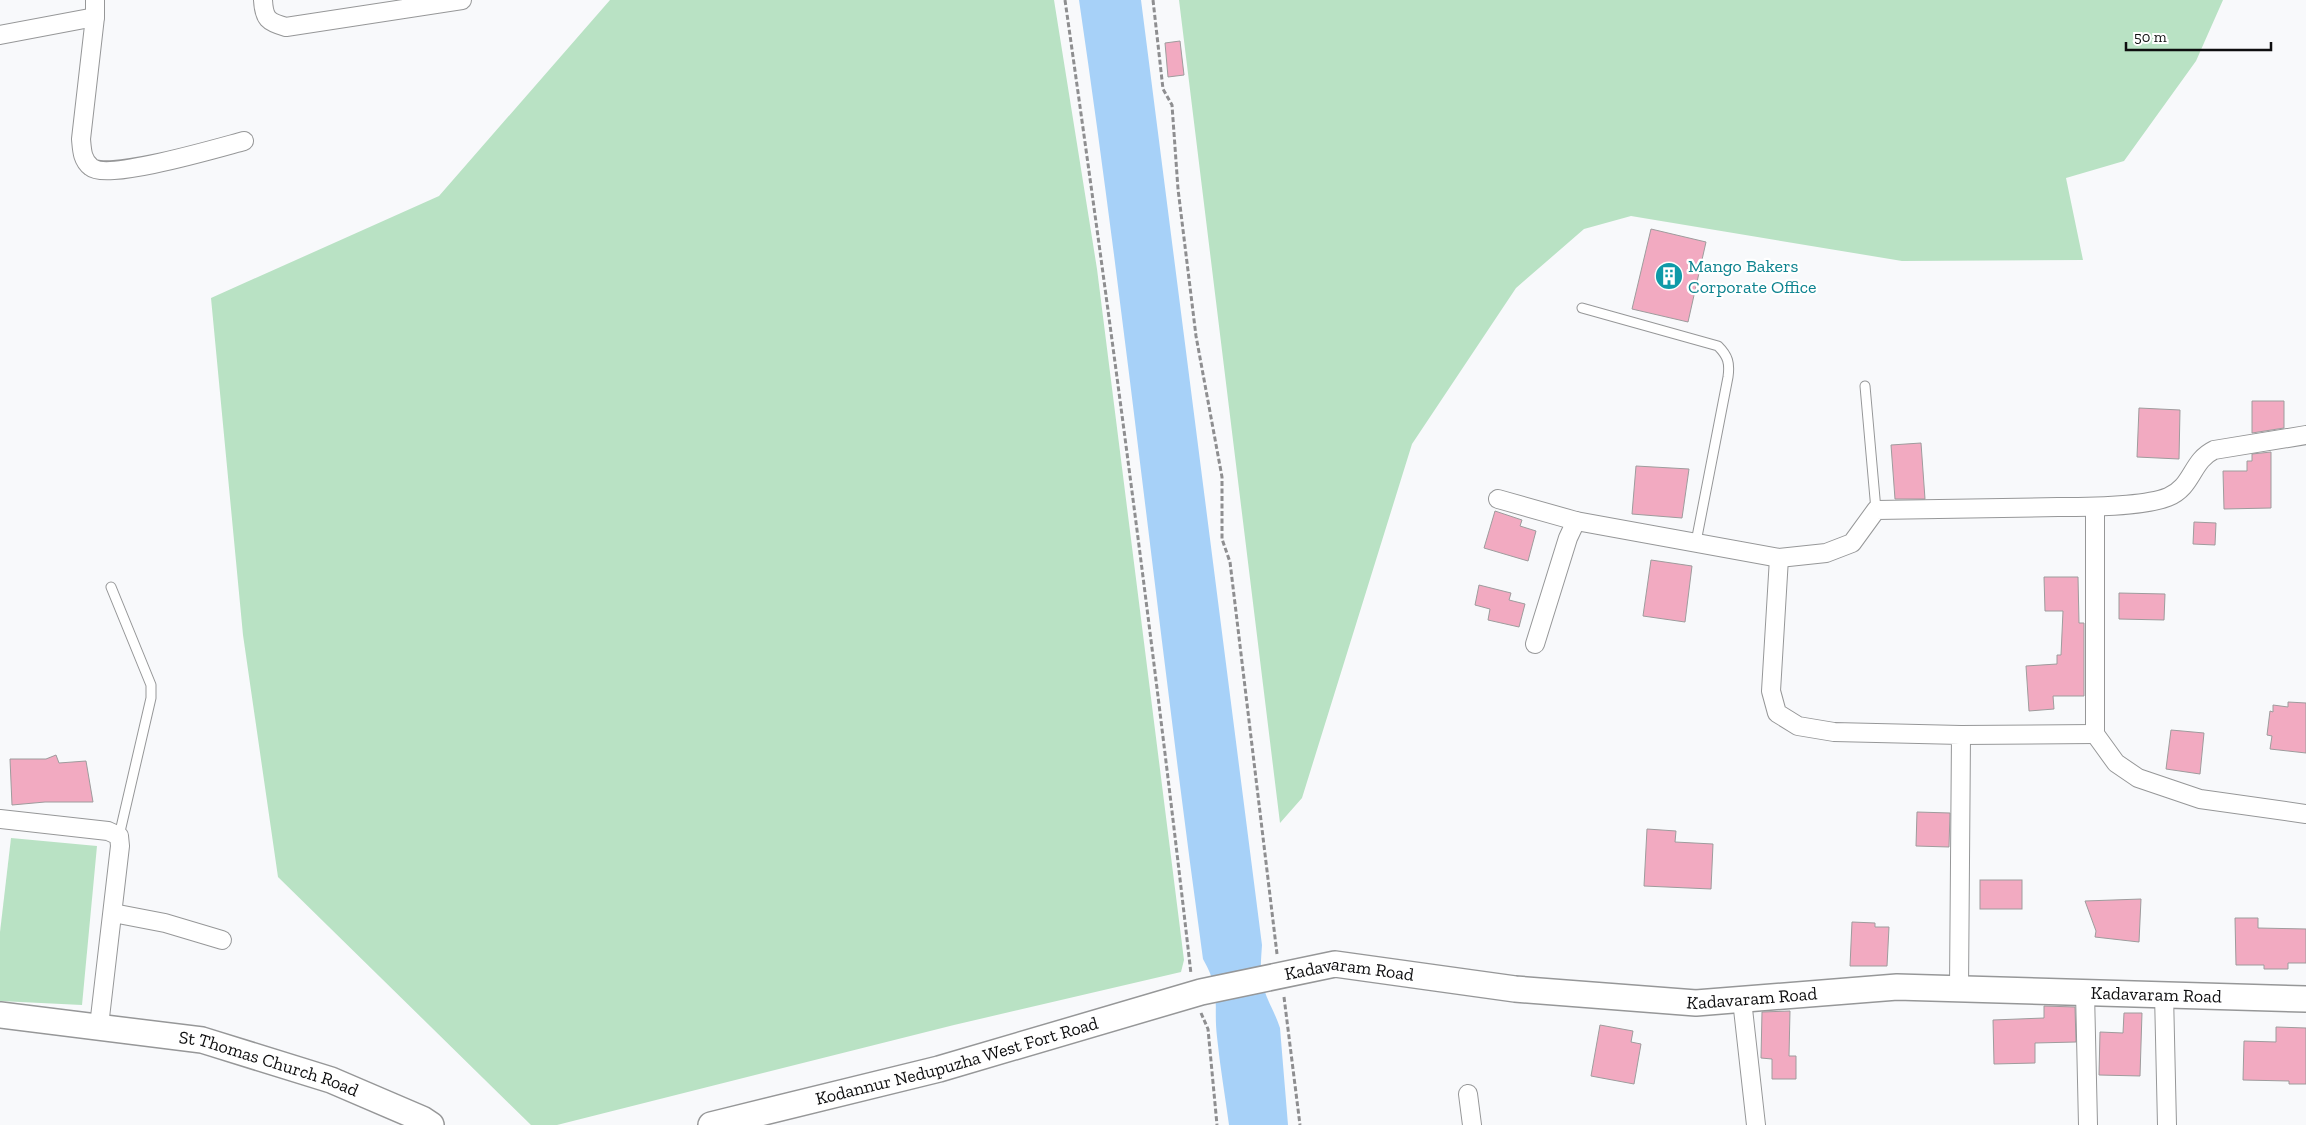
<svg xmlns="http://www.w3.org/2000/svg" width="2306" height="1125" viewBox="0 0 2306 1125" font-family="'Zilla Slab',serif">
<style>
.green{fill:#b9e2c4}
.water{fill:#a7d1f8}
.building{fill:#f2aac1;stroke:#9e9c9d}
.lines{fill:none;stroke-linecap:round;stroke-linejoin:round}
.lane-casing{stroke:#969798;stroke-width:11}
.street-casing{stroke:#969798;stroke-width:20}
.secondary-casing{stroke:#969798;stroke-width:28}
.path{stroke:#8e8e90;stroke-width:3;stroke-dasharray:5 2.5;stroke-linecap:butt}
.lane{stroke:#fff;stroke-width:9}
.street{stroke:#fff;stroke-width:18}
.secondary{stroke:#fff;stroke-width:25}
.labels{text-anchor:middle;dominant-baseline:central;stroke-width:4.5;stroke-linejoin:round;paint-order:stroke}
.culture-label{font-size:18px;fill:#0d838f;stroke:#fff;text-anchor:start}
.street-label{font-size:18px;fill:#0e0e0f;stroke:#fff}
</style>
<rect width="100%" height="100%" fill="#f8f9fb"/>
<g class="green">
<path d="M 610,0 L 1054,0 L 1097,269 L 1184,960 L 1181,972 L 954,1025 L 557,1125 L 531,1125 L 278,877 L 243,635 L 211,298 L 439,196 Z"/>
<path d="M 1179,0 L 2223,0 L 2196,61 L 2124,161 L 2066,178 L 2083,260 L 1902,261 L 1631,216 L 1584,229 L 1516,288 L 1412,444 L 1302,798 L 1280,823 Z"/>
<path d="M 11,838 L 97,846 L 82,1005 L 0,1001 L 0,932 Z"/>
</g>
<path class="water" d="M 1079,0 L 1141,0 L 1262,945 C 1261,961 1259,977 1265,992 C 1269,1004 1276,1015 1280,1028 L 1288,1125 L 1229,1125 C 1225,1096 1220,1066 1217,1037 C 1213,1002 1222,993 1203,959 C 1159,640 1126,319 1079,0 Z"/>
<g class="building">
<path d="M 1180,41 L 1184,75 L 1168,77 L 1165,43 Z"/>
<path d="M 1651,229 L 1706,242 L 1688,322 L 1632,309 Z"/>
<path d="M 2252,401 L 2284,401 L 2284,428 L 2252,433 Z"/>
<path d="M 2139,408 L 2180,410 L 2179,459 L 2137,457 Z"/>
<path d="M 1921,443 L 1925,499 L 1895,499 L 1891,445 Z"/>
<path d="M 2271,452 L 2271,508 L 2224,509 L 2223,471 L 2247,471 L 2247,461 L 2252,461 L 2252,454 Z"/>
<path d="M 1636,466 L 1689,469 L 1682,518 L 1632,514 Z"/>
<path d="M 1495,511 L 1522,520 L 1520,526 L 1536,531 L 1528,561 L 1484,548 Z"/>
<path d="M 2194,522 L 2216,523 L 2215,545 L 2193,544 Z"/>
<path d="M 1651,560 L 1692,566 L 1685,622 L 1643,616 Z"/>
<path d="M 2044,577 L 2078,577 L 2079,623 L 2084,623 L 2084,696 L 2053,696 L 2054,709 L 2029,711 L 2026,666 L 2057,664 L 2057,655 L 2061,655 L 2063,611 L 2045,611 Z"/>
<path d="M 1479,585 L 1511,593 L 1509,600 L 1525,604 L 1519,627 L 1488,620 L 1490,609 L 1475,605 Z"/>
<path d="M 2119,593 L 2165,594 L 2164,620 L 2119,619 Z"/>
<path d="M 2288,702 L 2306,703 L 2306,753 L 2270,749 L 2272,736 L 2267,735 L 2270,711 L 2273,712 L 2273,705 L 2288,707 Z"/>
<path d="M 2171,730 L 2204,733 L 2200,774 L 2166,769 Z"/>
<path d="M 56,755 L 59,763 L 86,761 L 93,802 L 45,802 L 12,805 L 10,759 L 46,759 Z"/>
<path d="M 1917,812 L 1950,813 L 1949,847 L 1916,846 Z"/>
<path d="M 1647,829 L 1676,831 L 1675,842 L 1713,844 L 1711,889 L 1644,886 Z"/>
<rect x="1980" y="880" width="42" height="29"/>
<path d="M 2141,899 L 2139,942 L 2095,937 L 2096,931 L 2085,901 Z"/>
<path d="M 2235,918 L 2258,918 L 2258,928 L 2306,929 L 2306,963 L 2288,963 L 2288,969 L 2264,969 L 2264,965 L 2236,965 Z"/>
<path d="M 1852,922 L 1875,923 L 1875,927 L 1889,927 L 1887,966 L 1850,966 Z"/>
<path d="M 2044,1006 L 2075,1007 L 2076,1042 L 2035,1043 L 2035,1063 L 1994,1064 L 1993,1020 L 2044,1018 Z"/>
<path d="M 1790,1011 L 1789,1056 L 1796,1056 L 1796,1079 L 1772,1079 L 1772,1059 L 1761,1058 L 1762,1012 Z"/>
<path d="M 2124,1013 L 2142,1013 L 2140,1076 L 2099,1075 L 2100,1032 L 2123,1033 Z"/>
<path d="M 1600,1025 L 1633,1031 L 1631,1042 L 1641,1044 L 1634,1084 L 1591,1076 Z"/>
<path d="M 2276,1027 L 2306,1028 L 2306,1084 L 2289,1084 L 2289,1081 L 2243,1080 L 2244,1041 L 2276,1042 Z"/>
</g>
<g class="lines">
<defs>
<g id="lane">
<path d="M 1582,308 L 1718,346 C 1728,356 1730,363 1728,377 L 1696,542"/>
<path d="M 1865,386 L 1876,510"/>
<path d="M 111,587 L 151,685 L 151,698 L 119,836"/>
</g>
<g id="street">
<path d="M 95,0 L 95,17 L 81,139 C 82,150 82,160 91,167 C 107,181 221,147 244,141"/>
<path d="M 263,0 C 264,19 268,22 286,27 L 462,0"/>
<path d="M 0,35 L 95,17"/>
<path d="M 1498,499 L 1576,521"/>
<path d="M 2095,507 L 2095,734 L 2116,763 L 2138,778 L 2200,799 L 2306,814"/>
<path d="M 1779,558 L 1771,691 L 1777,713 L 1798,726 L 1834,732 L 1961,735 L 1959,989"/>
<path d="M 1535,644 L 1568,538 L 1576,521 L 1779,558 L 1826,553 L 1852,543 L 1876,510 C 1937,509 1998,508 2058,507 C 2086,507 2143,507 2168,497 C 2193,487 2191,461 2214,450 L 2306,435"/>
<path d="M 1961,735 L 2095,734"/>
<path d="M 0,819 L 108,831 L 119,836 L 120,846 L 99,1026"/>
<path d="M 113,913 L 165,923 L 222,940"/>
<path d="M 2085,992 L 2088,1125"/>
<path d="M 2164,994 L 2167,1125"/>
<path d="M 1742,1000 L 1756,1125"/>
<path d="M 1468,1094 L 1472,1125"/>
</g>
<g id="secondary">
<path id="s1" d="M 0,1015 L 202,1040 L 331,1080 L 422,1119 L 431,1125"/>
<path id="s2" d="M 711,1125 L 939,1069 L 1201,992 L 1335,964 L 1515,989 L 1696,1003 L 1897,987 L 2306,999"/>
</g>
</defs>
<use href="#lane" class="lane-casing"/>
<use href="#street" class="street-casing"/>
<use href="#secondary" class="secondary-casing"/>
<g class="path">
<path d="M 1065,0 C 1111,324 1154,649 1191,974"/>
<path d="M 1153,0 L 1163,89 L 1172,105 L 1178,189 L 1196,336 L 1222,477 L 1222,539 L 1230,562 L 1277,954"/>
<path d="M 1284,997 L 1300,1125"/>
<path d="M 1201,1013 L 1208,1029 L 1217,1125"/>
</g>
<use href="#lane" class="lane"/>
<use href="#street" class="street"/>
<use href="#secondary" class="secondary"/>
</g>
<defs>
<symbol id="building-disc" viewBox="-11 -11 22 22"><circle r="9.5" fill="#0f9aa8" stroke="#fff"/><path d="M-4-6H4V6H1V3H-1V6H-4ZM-2.5-4.3h1.7v1.8h-1.7ZM.8-4.3h1.7v1.8H.8ZM-2.5-1h1.7V.8h-1.7ZM.8-1h1.7V.8H.8Z" fill="#fff"/></symbol>
</defs>
<g fill-rule="evenodd">
<use href="#building-disc" x="1653" y="260" width="32" height="32"/>
</g>
<g class="labels">
<g class="culture-label">
<text x="1688" y="266">Mango Bakers<tspan x="1688" dy="21">Corporate Office</tspan></text>
</g>
<g class="street-label">
<text stroke="none"><textPath href="#s2" startOffset="659">Kadavaram Road</textPath></text>
<text stroke="none"><textPath href="#s2" startOffset="1469">Kadavaram Road</textPath></text>
<text stroke="none"><textPath href="#s2" startOffset="1064">Kadavaram Road</textPath></text>
<text stroke="none"><textPath href="#s2" startOffset="254">Kodannur Nedupuzha West Fort Road</textPath></text>
<text stroke="none"><textPath href="#s1" startOffset="274">St Thomas Church Road</textPath></text>
</g>
</g>
<path d="M2126 42v8h145v-8" fill="none" stroke="#0e0e0f" stroke-width="2.5"/>
<text x="2134" y="42" font-size="15" fill="#0e0e0f" stroke="#ffffff" stroke-width="4" paint-order="stroke">50 m</text>
</svg>
